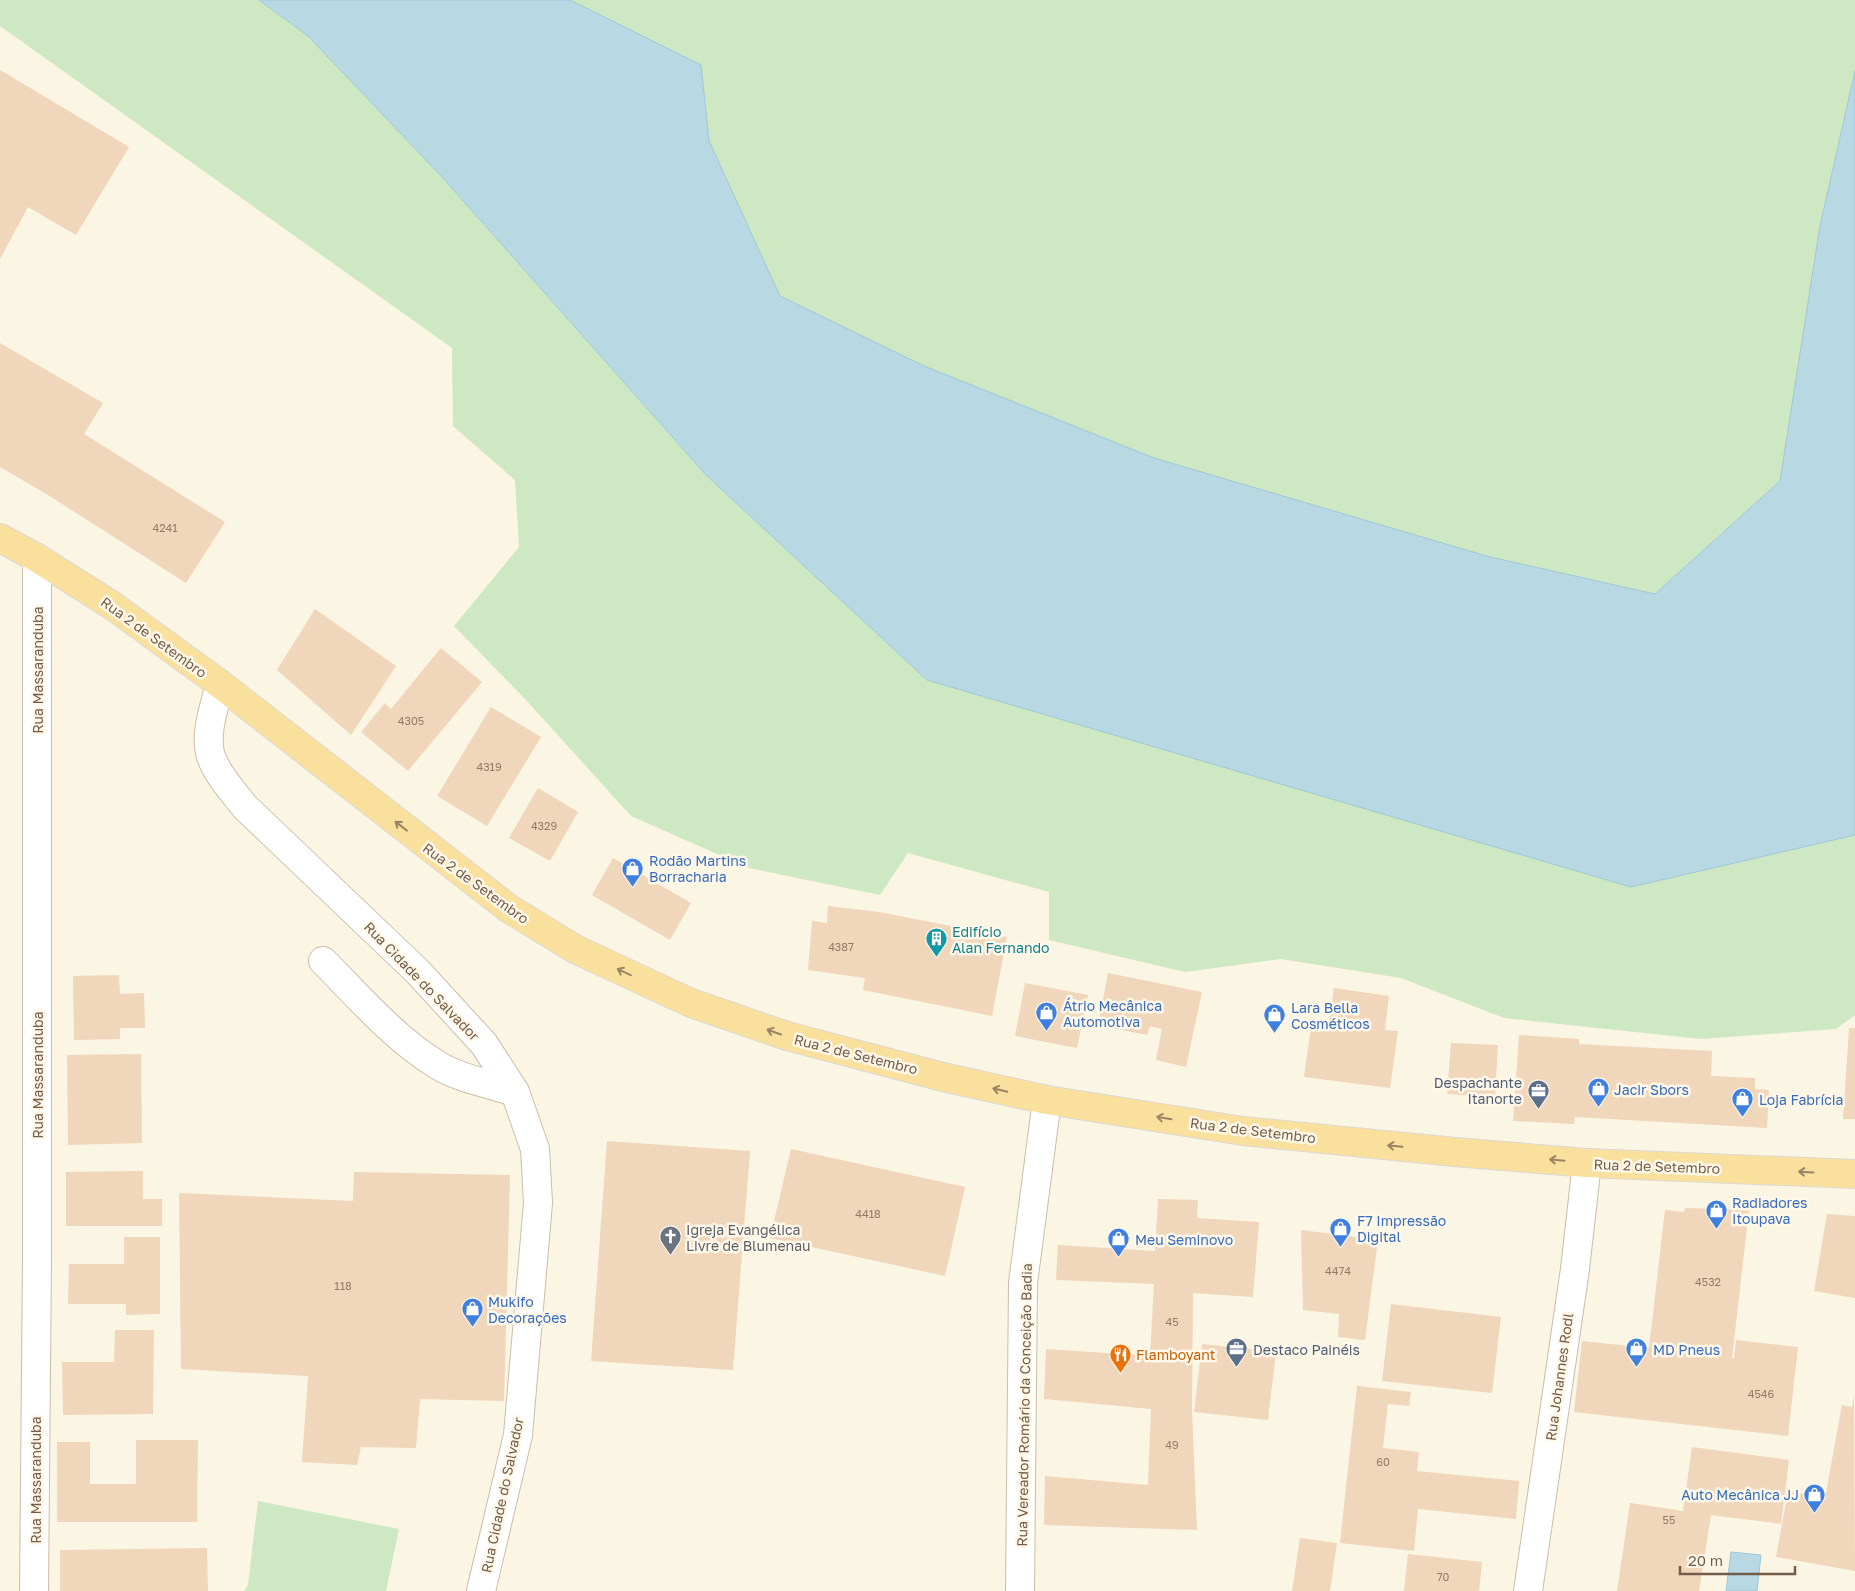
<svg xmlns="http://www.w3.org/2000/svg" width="1855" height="1591" viewBox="0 0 1855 1591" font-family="'Golos Text',sans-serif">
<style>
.green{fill:#cde8c2}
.water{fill:#b8d9e4;stroke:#9ec7d6}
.building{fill:#f0d6bb}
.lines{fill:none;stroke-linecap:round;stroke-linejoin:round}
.minor-casing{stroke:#ccbdaa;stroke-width:30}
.major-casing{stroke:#ddd8d4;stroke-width:30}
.minor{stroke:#fff;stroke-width:28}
.major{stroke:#f9e09c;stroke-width:28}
.oneway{stroke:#9b8463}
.labels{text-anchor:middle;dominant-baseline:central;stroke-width:5;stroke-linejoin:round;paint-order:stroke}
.number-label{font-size:11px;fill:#927b66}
.street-label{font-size:14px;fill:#735d4a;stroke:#fff8e9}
.shop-label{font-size:14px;fill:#366cbe;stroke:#fff8e9;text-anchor:start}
.culture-label{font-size:14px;fill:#0d838f;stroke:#fff8e9;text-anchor:start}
.service-label{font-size:14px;fill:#4e5e75;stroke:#fff8e9;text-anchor:end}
.worship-label{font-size:14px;fill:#5b616d;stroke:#fff8e9;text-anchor:start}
.food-label{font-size:14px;fill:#c56008;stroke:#fff8e9;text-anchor:start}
</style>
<rect width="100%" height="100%" fill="#fbf5e3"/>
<g class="green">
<path d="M 0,0 L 259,0 L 308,36 L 443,178 L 706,475 L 927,680 L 1631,887 L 1855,835 L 1855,1015 L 1836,1029 L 1701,1039 L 1504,1018 L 1401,978 L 1281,959 L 1185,972 L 1049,940 L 1049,892 L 908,853 L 880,895 L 749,868 L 631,816 L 527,701 L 454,626 L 519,547 L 515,480 L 453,426 L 452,348 L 0,26 Z"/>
<path d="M 570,0 L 1855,0 L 1855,71 L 1820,226 L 1780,481 L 1655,594 L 1490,557 L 1154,458 L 924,366 L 780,296 L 709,141 L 701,65 Z"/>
<path d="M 258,1501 L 399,1529 L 386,1591 L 244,1591 L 248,1585 Z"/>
</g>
<g class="water">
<path d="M 259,0 L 570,0 L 701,65 L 709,141 L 780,296 L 924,366 L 1154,458 L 1490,557 L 1655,594 L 1780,481 L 1820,226 L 1855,71 L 1855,835 L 1631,887 L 927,680 L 706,475 L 443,178 L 308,36 Z"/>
<path d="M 1731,1552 L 1761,1555 L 1757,1591 L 1726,1591 Z"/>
</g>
<g class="building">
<path d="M 0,70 L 129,147 L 76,235 L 28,207 L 0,259 Z"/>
<path d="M 0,343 L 103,403 L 84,434 L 225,522 L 186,583 L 48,495 L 0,467 Z"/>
<path d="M 315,609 L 396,666 L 351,735 L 277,670 Z"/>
<path d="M 441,648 L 482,682 L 408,771 L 361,732 L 385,703 L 391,709 Z"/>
<path d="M 491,707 L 541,737 L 487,826 L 437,796 Z"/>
<path d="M 538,788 L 578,812 L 550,861 L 509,838 Z"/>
<path d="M 613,858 L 691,903 L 670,940 L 592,895 Z"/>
<path d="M 828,906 L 879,912 L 1007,937 L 992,1016 L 863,990 L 865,978 L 808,970 L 812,921 L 827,923 Z"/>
<path d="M 1108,973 L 1202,992 L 1186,1067 L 1156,1060 L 1162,1029 L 1150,1026 L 1147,1035 L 1098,1025 Z"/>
<path d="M 119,975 L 120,994 L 144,993 L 145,1028 L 120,1028 L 120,1039 L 74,1040 L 73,976 Z"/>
<path d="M 1025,983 L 1088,995 L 1077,1048 L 1015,1036 Z"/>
<path d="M 1334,988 L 1389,996 L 1385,1030 L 1398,1031 L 1390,1088 L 1304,1077 L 1312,1020 L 1329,1022 Z"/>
<path d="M 1849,1028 L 1855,1028 L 1855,1119 L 1843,1119 Z"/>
<path d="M 1519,1035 L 1579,1039 L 1579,1044 L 1712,1051 L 1711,1076 L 1755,1078 L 1755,1089 L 1769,1090 L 1767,1128 L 1575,1117 L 1574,1124 L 1513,1121 Z"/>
<path d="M 1451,1043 L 1498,1045 L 1495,1097 L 1447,1094 Z"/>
<path d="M 141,1054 L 142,1143 L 68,1145 L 67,1055 Z"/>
<path d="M 607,1141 L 750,1151 L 733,1370 L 591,1361 Z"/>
<path d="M 791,1149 L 965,1187 L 945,1276 L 770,1238 Z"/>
<path d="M 143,1171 L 143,1199 L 162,1199 L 162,1226 L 66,1226 L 66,1172 Z"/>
<path d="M 354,1172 L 510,1175 L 504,1401 L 420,1399 L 416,1448 L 361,1447 L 357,1465 L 302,1462 L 308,1376 L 181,1369 L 179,1193 L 353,1201 Z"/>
<path d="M 1158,1199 L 1198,1200 L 1197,1218 L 1259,1222 L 1253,1297 L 1193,1293 L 1192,1411 L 1197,1530 L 1044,1525 L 1045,1476 L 1148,1485 L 1151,1409 L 1044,1399 L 1046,1349 L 1150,1356 L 1154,1284 L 1056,1280 L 1058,1245 L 1155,1251 Z"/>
<path d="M 1685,1208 L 1749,1210 L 1732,1358 L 1734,1358 L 1736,1340 L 1798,1347 L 1788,1436 L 1574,1412 L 1582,1341 L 1649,1348 L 1665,1210 L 1684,1212 Z"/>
<path d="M 1827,1214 L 1855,1216 L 1855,1298 L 1814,1291 Z"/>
<path d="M 1301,1230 L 1378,1240 L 1365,1340 L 1338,1337 L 1339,1314 L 1303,1310 Z"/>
<path d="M 124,1237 L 160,1237 L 160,1314 L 126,1315 L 126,1304 L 68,1304 L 69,1264 L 124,1264 Z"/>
<path d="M 1391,1304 L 1501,1317 L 1492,1393 L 1382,1381 Z"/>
<path d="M 115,1330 L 154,1330 L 153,1414 L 63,1415 L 62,1362 L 114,1362 Z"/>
<path d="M 1202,1344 L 1276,1352 L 1268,1420 L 1194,1412 Z"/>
<path d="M 1357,1386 L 1411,1392 L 1409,1406 L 1388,1404 L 1383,1448 L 1419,1452 L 1417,1471 L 1519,1481 L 1516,1519 L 1418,1509 L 1414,1551 L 1340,1543 Z"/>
<path d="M 1854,1396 L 1855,1571 L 1776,1557 L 1788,1491 L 1825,1498 L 1842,1405 L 1852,1407 Z"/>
<path d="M 136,1440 L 198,1440 L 197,1522 L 57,1522 L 57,1442 L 90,1442 L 90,1484 L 136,1484 Z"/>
<path d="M 1692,1447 L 1789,1460 L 1781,1524 L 1711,1515 L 1699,1591 L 1617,1591 L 1630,1503 L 1683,1511 Z"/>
<path d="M 1300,1538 L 1337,1543 L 1330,1591 L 1292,1591 Z"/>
<path d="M 207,1548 L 208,1591 L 60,1591 L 60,1550 Z"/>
<path d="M 1408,1554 L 1482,1562 L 1479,1591 L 1404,1591 Z"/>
</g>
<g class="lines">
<defs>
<g id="minor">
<path d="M 220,684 C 215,705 205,731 210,753 C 215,772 233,792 245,807 L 418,972 L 484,1044 L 515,1092 L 535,1149 L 538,1203 L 518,1435 L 481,1591"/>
<path d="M 323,961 C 358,996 394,1038 436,1064 C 457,1078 491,1084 515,1092"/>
<path d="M 34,1591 L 37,1260 L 37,558"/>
<path d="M 1020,1591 L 1023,1283 L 1047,1100"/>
<path d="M 1528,1591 L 1575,1269 L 1587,1163"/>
</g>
<path id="major" d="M 0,538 L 37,558 L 113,606 L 220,684 L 508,908 L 575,949 L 691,1003 L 787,1036 L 943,1077 L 1047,1100 L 1243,1131 L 1455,1152 L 1587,1163 L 1855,1174"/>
</defs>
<use href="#minor" class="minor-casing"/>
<use href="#major" class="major-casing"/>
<use href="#minor" class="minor"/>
<use href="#major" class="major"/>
</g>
<defs><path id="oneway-shaft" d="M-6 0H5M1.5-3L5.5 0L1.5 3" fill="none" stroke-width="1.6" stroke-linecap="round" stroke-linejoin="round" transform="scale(1.25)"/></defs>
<g class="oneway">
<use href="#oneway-shaft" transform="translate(401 826) rotate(-142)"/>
<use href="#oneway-shaft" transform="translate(624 972) rotate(-155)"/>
<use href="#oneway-shaft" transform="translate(774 1032) rotate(-161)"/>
<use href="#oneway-shaft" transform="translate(1000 1090) rotate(-167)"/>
<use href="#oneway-shaft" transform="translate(1164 1118) rotate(-171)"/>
<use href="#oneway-shaft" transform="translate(1395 1146) rotate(-175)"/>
<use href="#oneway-shaft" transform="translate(1557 1160) rotate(-175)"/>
<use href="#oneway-shaft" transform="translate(1806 1172) rotate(-177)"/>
</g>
<defs>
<symbol id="shop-pin" viewBox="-11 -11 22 30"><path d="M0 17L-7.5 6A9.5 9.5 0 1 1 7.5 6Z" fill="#3f7fe0" stroke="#fff8e9"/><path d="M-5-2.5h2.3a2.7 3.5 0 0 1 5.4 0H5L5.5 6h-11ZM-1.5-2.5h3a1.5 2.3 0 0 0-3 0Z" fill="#fff"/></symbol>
<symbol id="building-pin" viewBox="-11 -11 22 30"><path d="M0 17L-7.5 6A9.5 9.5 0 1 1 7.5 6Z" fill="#0f9aa8" stroke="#fff8e9"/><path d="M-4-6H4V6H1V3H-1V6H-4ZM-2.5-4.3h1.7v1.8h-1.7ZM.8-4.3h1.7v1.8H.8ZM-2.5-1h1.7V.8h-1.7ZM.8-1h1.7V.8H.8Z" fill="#fff"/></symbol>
<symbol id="office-pin" viewBox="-11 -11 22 30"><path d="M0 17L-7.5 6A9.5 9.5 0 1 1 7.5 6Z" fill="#5c6f8a" stroke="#fff8e9"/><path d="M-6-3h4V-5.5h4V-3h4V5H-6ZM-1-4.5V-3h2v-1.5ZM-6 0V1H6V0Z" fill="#fff"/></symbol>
<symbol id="church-pin" viewBox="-11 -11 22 30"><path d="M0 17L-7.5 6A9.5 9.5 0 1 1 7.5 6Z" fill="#6b7280" stroke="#fff8e9"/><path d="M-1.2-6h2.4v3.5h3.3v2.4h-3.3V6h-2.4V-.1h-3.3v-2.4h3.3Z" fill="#fff"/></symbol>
<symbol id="restaurant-pin" viewBox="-11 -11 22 30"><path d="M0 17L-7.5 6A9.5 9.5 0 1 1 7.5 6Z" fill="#e8710a" stroke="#fff8e9"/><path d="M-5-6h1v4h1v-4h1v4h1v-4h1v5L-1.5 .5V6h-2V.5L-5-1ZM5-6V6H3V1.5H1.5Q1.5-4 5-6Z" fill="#fff"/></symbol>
</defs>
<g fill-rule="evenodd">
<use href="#shop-pin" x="620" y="856" width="25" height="34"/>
<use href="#building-pin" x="924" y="926" width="25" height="34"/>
<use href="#shop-pin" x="1034" y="1000" width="25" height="34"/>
<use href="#shop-pin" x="1262" y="1002" width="25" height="34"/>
<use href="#shop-pin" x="1586" y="1076" width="25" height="34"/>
<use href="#office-pin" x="1526" y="1078" width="25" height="34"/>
<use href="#shop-pin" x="1730" y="1086" width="25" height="34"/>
<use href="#shop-pin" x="1704" y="1198" width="25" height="34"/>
<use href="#shop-pin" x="1328" y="1216" width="25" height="34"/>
<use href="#church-pin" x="658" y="1224" width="25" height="34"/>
<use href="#shop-pin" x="1106" y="1226" width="25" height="34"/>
<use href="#shop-pin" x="460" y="1296" width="25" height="34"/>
<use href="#office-pin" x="1224" y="1336" width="25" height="34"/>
<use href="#shop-pin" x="1624" y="1336" width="25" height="34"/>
<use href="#restaurant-pin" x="1108" y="1342" width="25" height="34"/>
<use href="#shop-pin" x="1802" y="1482" width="25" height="34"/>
</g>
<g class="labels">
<g class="number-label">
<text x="165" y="527">4241</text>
<text x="411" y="720">4305</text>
<text x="489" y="766">4319</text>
<text x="544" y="825">4329</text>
<text x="841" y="946">4387</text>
<text x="868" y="1213">4418</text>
<text x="1338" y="1270">4474</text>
<text x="1708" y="1281">4532</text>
<text x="343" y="1285">118</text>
<text x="1172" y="1321">45</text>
<text x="1761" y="1393">4546</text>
<text x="1172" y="1444">49</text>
<text x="1383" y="1461">60</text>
<text x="1669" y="1519">55</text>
<text x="1443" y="1576">70</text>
</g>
<g class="street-label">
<text transform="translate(154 637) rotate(36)">Rua 2 de Setembro</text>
<text transform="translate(37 670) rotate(-90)">Rua Massaranduba</text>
<text transform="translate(476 883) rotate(36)">Rua 2 de Setembro</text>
<text transform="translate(422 981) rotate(46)">Rua Cidade do Salvador</text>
<text transform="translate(856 1054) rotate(14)">Rua 2 de Setembro</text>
<text transform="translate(37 1075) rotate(-90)">Rua Massaranduba</text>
<text transform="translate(1253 1130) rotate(7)">Rua 2 de Setembro</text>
<text transform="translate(1657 1166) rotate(2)">Rua 2 de Setembro</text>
<text transform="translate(1559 1377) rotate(-82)">Rua Johannes Rodl</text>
<text transform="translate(1024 1405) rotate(-89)">Rua Vereador Romário da Conceição Badia</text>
<text transform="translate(35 1480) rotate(-90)">Rua Massaranduba</text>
<text transform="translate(502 1495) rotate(-78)">Rua Cidade do Salvador</text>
</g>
<g class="shop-label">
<text x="649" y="860">Rodão Martins<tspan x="649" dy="16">Borracharia</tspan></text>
<text x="1063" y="1005">Átrio Mecânica<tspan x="1063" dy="16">Automotiva</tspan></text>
<text x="1291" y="1007">Lara Bella<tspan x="1291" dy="16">Cosméticos</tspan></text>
<text x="1614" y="1089">Jacir Sbors</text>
<text x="1759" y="1099">Loja Fabrícia</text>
<text x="1732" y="1202">Radiadores<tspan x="1732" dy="16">Itoupava</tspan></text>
<text x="1357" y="1220">F7 Impressão<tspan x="1357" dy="16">Digital</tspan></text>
<text x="1135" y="1239">Meu Seminovo</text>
<text x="488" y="1301">Mukifo<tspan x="488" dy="16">Decorações</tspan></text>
<text x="1653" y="1349">MD Pneus</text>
<text x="1799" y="1494" text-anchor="end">Auto Mecânica JJ</text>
</g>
<g class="culture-label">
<text x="952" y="931">Edifício<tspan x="952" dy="16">Alan Fernando</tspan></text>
</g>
<g class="service-label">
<text x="1522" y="1082">Despachante<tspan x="1522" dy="16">Itanorte</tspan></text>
<text x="1253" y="1349" text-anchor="start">Destaco Painéis</text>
</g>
<g class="worship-label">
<text x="686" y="1229">Igreja Evangélica<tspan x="686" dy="16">Livre de Blumenau</tspan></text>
</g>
<g class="food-label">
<text x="1136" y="1354">Flamboyant</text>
</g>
</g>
<path d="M1680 1566v8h115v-8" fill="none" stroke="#735d4a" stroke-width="2.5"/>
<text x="1688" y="1566" font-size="15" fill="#735d4a" stroke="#fff8e9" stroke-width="4" paint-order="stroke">20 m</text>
</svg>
